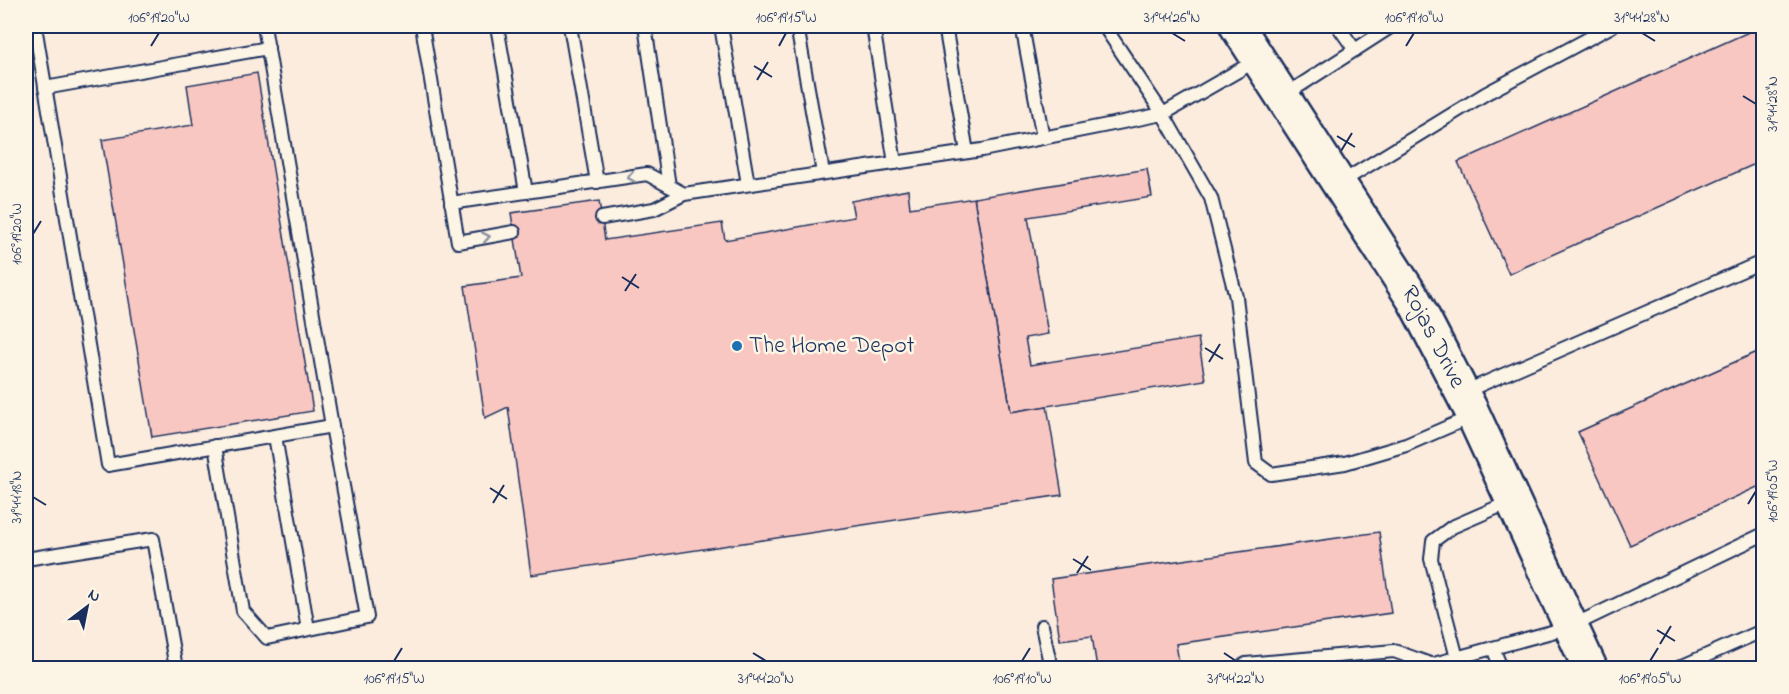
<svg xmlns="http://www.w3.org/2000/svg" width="1789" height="694" viewBox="0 0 1789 694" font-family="'Indie Flower',sans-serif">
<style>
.building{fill:#f8c7c2;stroke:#1b2f5e;stroke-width:1.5}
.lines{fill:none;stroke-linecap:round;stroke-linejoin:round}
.lane-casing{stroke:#1b2f5e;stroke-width:16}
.secondary-casing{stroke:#1b2f5e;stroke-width:38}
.lane{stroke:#fcf5e5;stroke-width:12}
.secondary{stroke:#fcf5e5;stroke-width:33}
.oneway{stroke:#8c92a2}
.ticks{fill:none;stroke:#1b2f5e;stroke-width:2}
.poi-dot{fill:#1f6fb2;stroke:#fcf5e5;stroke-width:2}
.labels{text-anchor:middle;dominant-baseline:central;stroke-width:5;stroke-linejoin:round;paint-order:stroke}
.street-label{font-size:24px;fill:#1b2f5e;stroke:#fcf5e5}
.poi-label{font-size:24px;fill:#1b2f5e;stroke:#fcf5e5;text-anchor:start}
.neatline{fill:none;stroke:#1b2f5e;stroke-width:2}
.ticks-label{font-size:15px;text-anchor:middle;fill:#1b2f5e}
</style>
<rect width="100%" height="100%" fill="#fbecde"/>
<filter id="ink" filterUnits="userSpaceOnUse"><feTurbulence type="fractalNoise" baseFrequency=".0167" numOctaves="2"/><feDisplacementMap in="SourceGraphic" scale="12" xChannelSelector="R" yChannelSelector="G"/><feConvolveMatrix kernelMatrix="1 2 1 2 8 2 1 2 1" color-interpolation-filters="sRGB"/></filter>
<g filter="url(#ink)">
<g class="building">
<path d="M 1762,26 L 1764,26 L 1764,160 L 1509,274 L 1458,162 Z"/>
<path d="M 257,73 L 313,411 L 152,437 L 102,140 L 193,125 L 187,85 Z"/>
<path d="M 1147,169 L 1152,197 L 1028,217 L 1048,334 L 1025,338 L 1030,365 L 1198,338 L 1205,380 L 1011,412 L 974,198 Z"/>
<path d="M 908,190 L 910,208 L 974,198 L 1011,412 L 1047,406 L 1062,495 L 531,575 L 508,407 L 485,418 L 465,286 L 521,278 L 511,213 L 599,201 L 605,240 L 722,223 L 725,240 L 854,217 L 851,201 Z"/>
<path d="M 1764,349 L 1764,484 L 1630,545 L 1578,432 Z"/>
<path d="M 1379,532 L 1391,613 L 1176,644 L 1180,668 L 1097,668 L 1092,636 L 1060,640 L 1051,579 Z"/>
</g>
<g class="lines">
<defs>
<g id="lane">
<path d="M 35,26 L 108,465 L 332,426 L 264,26"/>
<path d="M 422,26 L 458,242 L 514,232"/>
<path d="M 497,26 L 526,192"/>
<path d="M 570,26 L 597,182"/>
<path d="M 645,26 L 669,186"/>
<path d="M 721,26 L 748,184"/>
<path d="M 797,26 L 823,173"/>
<path d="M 873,26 L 895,163"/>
<path d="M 945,26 L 967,152"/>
<path d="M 1022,26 L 1043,138"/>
<path d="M 1104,26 L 1163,114 L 1257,60"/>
<path d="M 1338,26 L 1355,50"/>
<path d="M 45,88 L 268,48"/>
<path d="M 1285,95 L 1392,26"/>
<path d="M 1340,183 L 1485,94 L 1612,26"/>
<path d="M 451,203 L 647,174 L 684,194"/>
<path d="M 602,218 L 654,209 L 684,194 L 982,150 L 1163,114 L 1211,198 L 1236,297 L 1256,463 L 1271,474 L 1345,463 L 1406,445 L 1473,416"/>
<path d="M 1464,392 L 1764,261"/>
<path d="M 275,436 L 308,629"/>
<path d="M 215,446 L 243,611 L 267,638 L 367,617 L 332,426"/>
<path d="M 26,559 L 153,539 L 176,668"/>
<path d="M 1042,626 L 1051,668"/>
<path d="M 1493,648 L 1501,668"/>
<path d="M 1457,658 L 1431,559 L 1433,541 L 1452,527 L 1512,501"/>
<path d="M 1239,668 L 1246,664 L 1394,651 L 1433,665"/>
<path d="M 1419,668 L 1570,627 L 1764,534"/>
<path d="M 1678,668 L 1764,630"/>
</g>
<g id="secondary">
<path id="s1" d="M 1237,26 L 1414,300 L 1471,410 L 1590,668"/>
</g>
</defs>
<use href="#lane" class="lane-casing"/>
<use href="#secondary" class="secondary-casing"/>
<use href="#lane" class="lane"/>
<use href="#secondary" class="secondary"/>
</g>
<defs><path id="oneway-chevron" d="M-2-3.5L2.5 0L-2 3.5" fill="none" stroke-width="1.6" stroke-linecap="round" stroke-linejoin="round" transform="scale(1.5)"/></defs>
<g class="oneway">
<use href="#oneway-chevron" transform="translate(631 177) rotate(171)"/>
<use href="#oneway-chevron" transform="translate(486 237) rotate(-10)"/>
</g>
</g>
<path class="ticks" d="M 1172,33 L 1185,41M 1642,33 L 1655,41M 151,46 L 159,33M 779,46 L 786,33M 1406,46 L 1414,33M 754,66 L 772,77M 757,80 L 768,62M 1743,96 L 1756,104M 1337,136 L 1355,147M 1341,151 L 1352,133M 33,234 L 41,221M 622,277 L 639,288M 625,291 L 636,274M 1205,348 L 1223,359M 1209,362 L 1220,344M 490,488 L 507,499M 33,497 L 46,505M 493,503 L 504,485M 1748,504 L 1756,491M 1073,559 L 1091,570M 1077,573 L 1088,556M 1657,630 L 1675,641M 1660,644 L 1671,626M 753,653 L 766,661M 1224,653 L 1236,661M 394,661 L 402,648M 1022,661 L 1030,648M 1650,661 L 1658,648"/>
<circle class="poi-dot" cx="737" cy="346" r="6"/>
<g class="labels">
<g class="street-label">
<text stroke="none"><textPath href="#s1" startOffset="368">Rojas Drive</textPath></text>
</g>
<g class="poi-label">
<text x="749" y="346">The Home Depot</text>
</g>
</g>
<rect width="1789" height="694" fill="none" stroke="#fcf5e5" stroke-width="66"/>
<g transform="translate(87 607) rotate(32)" stroke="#fcf5e5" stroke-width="4.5" paint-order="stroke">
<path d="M0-4.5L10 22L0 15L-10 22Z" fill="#1b2f5e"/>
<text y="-9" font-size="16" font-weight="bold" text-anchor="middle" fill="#1b2f5e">N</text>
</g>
<rect x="33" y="33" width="1723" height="628" class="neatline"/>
<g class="ticks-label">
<text x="159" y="22">106°19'20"W</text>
<text x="786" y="22">106°19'15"W</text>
<text x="1172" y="22">31°44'26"N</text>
<text x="1414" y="22">106°19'10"W</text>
<text x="1642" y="22">31°44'28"N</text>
<text transform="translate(1772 104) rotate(-90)" y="5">31°44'28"N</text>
<text transform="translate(16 234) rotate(-90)" y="5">106°19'20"W</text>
<text transform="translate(1772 491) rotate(-90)" y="5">106°19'05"W</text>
<text transform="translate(16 497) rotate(-90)" y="5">31°44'18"N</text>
<text x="394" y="683">106°19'15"W</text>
<text x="766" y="683">31°44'20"N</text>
<text x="1022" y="683">106°19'10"W</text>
<text x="1236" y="683">31°44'22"N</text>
<text x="1650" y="683">106°19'05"W</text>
</g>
</svg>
